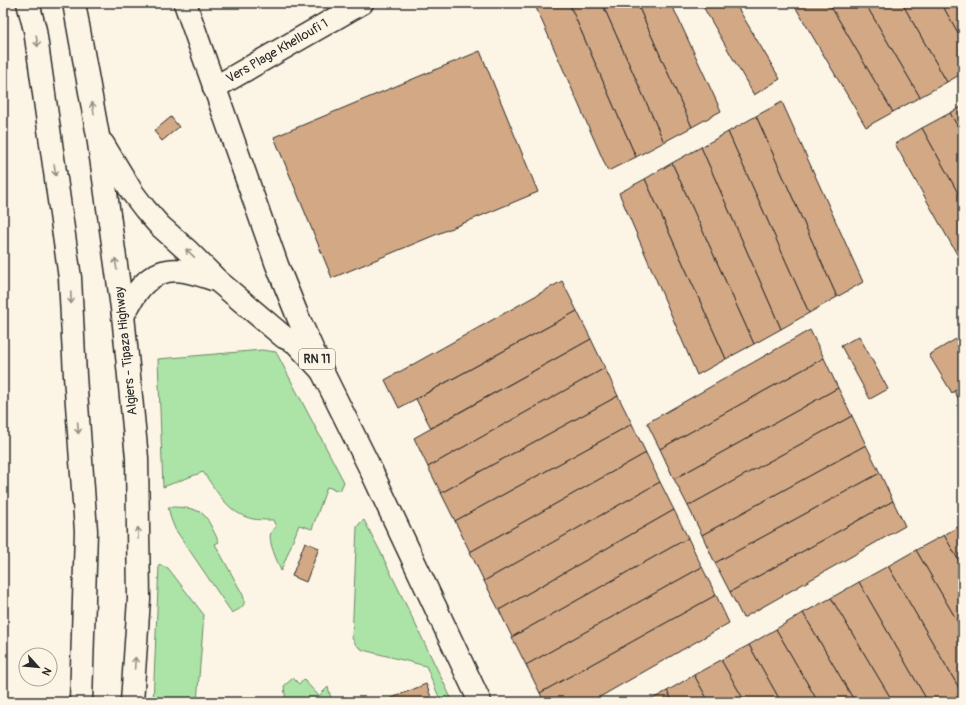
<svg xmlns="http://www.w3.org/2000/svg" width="966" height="705" viewBox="0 0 966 705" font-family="Pangolin,sans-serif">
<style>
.green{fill:#ace3a6;stroke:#6c8768}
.building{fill:#d3a885;stroke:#2b2b2b}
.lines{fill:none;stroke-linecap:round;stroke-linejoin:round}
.minor-casing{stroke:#2b2b2b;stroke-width:25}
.primary-casing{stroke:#2b2b2b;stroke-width:25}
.motorway-casing{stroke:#2b2b2b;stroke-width:25}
.minor{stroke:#fcf5e5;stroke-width:22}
.primary{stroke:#fcf5e5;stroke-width:22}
.motorway{stroke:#fcf5e5;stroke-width:22}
.oneway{stroke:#949088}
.labels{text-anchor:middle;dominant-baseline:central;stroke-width:3;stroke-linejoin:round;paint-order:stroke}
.shield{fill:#fcf5e5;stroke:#6a6863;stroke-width:1}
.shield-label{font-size:12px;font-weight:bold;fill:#2b2b2b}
.street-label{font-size:13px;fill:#2b2b2b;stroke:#fcf5e5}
</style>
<rect width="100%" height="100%" fill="#fcf5e5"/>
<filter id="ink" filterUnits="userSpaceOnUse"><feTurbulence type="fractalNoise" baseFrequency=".025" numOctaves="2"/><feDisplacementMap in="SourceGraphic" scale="8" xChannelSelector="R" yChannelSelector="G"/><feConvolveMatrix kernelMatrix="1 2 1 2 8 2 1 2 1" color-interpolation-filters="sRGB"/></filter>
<g filter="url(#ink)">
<g class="green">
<path d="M 262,350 L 276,352 L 344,482 L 340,491 L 327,487 L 312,529 L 299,525 L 281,571 C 278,562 267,541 271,532 C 272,530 274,529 276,527 L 273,520 C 266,520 259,520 253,519 C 228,514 217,491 203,472 L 163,487 L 158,359 Z"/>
<path d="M 168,507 C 179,507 197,507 205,516 C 209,521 216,536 219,542 L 215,544 L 243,595 C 247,607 241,608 232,613 L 175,529 L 171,519 Z"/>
<path d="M 364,520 L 380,551 L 453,702 L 441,702 L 426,666 L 363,650 L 356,645 L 352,638 L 357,527 L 360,523 Z"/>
<path d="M 159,565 L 168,568 L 204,615 L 197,702 L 153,702 Z"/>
<path d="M 293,678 L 299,684 L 304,680 L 319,696 L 328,687 L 332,702 L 286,702 L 284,686 Z"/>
</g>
<g class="building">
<path d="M 534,3 L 569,3 L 636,157 L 608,171 Z"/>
<path d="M 569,3 L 602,3 L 664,142 L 636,157 Z"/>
<path d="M 602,3 L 637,3 L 692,127 L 664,142 Z"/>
<path d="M 637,3 L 671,3 L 721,111 L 692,127 Z"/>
<path d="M 701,3 L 735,3 L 780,79 L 754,95 Z"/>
<path d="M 793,3 L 829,3 L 893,112 L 866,127 Z"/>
<path d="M 829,3 L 865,3 L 920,97 L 893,112 Z"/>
<path d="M 865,3 L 902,3 L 947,82 L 920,97 Z"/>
<path d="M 902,3 L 941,3 L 963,41 L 963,73 L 947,82 Z"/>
<path d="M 941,3 L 963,3 L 963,41 Z"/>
<path d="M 480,51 L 538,192 L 332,278 L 274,137 Z"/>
<path d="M 782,102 L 863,282 L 837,297 L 756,116 Z"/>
<path d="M 963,106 L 963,136 L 950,113 Z"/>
<path d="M 950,113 L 963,136 L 963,202 L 922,128 Z"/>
<path d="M 756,116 L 837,297 L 809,313 L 728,132 Z"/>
<path d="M 171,117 L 179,127 L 162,141 L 154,131 Z"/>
<path d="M 922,128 L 963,202 L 963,265 L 895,144 Z"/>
<path d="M 728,132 L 809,313 L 781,329 L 701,147 Z"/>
<path d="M 701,147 L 781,329 L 754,344 L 672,163 Z"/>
<path d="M 672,163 L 754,344 L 726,359 L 645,179 Z"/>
<path d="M 645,179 L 726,359 L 697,375 L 619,193 Z"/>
<path d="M 562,281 L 577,311 L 399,408 L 385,380 Z"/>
<path d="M 577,311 L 591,339 L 431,428 L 416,399 Z"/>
<path d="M 810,330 L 824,358 L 660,449 L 647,423 Z"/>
<path d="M 859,336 L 888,389 L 870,399 L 841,346 Z"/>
<path d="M 591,339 L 605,368 L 428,467 L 414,438 Z"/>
<path d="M 956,339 L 963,351 L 963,386 L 952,393 L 929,355 Z"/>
<path d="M 824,358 L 838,388 L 674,479 L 660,449 Z"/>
<path d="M 605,368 L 618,396 L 441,493 L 428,467 Z"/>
<path d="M 963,386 L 963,406 L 954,391 Z"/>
<path d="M 838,388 L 852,416 L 688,506 L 674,479 Z"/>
<path d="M 618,396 L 632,424 L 455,521 L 441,493 Z"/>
<path d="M 963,408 L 963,418 L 959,411 Z"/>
<path d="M 852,416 L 866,445 L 702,535 L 688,506 Z"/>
<path d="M 632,424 L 646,453 L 470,552 L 455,521 Z"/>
<path d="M 866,445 L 880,473 L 715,563 L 702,535 Z"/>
<path d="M 646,453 L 660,482 L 484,581 L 470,552 Z"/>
<path d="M 880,473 L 893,501 L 730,592 L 715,563 Z"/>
<path d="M 660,482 L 674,510 L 499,610 L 484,581 Z"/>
<path d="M 893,501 L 905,526 L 743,618 L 730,592 Z"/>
<path d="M 674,510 L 688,538 L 512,637 L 499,610 Z"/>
<path d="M 963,524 L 963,568 L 944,535 Z"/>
<path d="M 944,535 L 963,568 L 963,631 L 916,550 Z"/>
<path d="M 688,538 L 702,567 L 526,665 L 512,637 Z"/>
<path d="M 305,542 L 319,548 L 306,582 L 292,576 Z"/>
<path d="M 916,550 L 963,631 L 963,695 L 888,566 Z"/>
<path d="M 888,566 L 963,695 L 963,702 L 928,702 L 859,582 Z"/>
<path d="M 702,567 L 716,595 L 540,693 L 526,665 Z"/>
<path d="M 859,582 L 928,702 L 893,702 L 831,598 Z"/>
<path d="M 716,595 L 729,623 L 591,702 L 544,702 L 540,693 Z"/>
<path d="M 831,598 L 893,702 L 855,702 L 803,613 Z"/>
<path d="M 803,613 L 855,702 L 818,702 L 776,629 Z"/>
<path d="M 776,629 L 818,702 L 781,702 L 749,645 Z"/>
<path d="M 749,645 L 781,702 L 745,702 L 721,660 Z"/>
<path d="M 721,660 L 745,702 L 709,702 L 694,675 Z"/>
<path d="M 694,675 L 709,702 L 673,702 L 667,691 Z"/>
<path d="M 426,684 L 431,697 L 418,702 L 388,702 L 387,700 Z"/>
<path d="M 667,691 L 673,702 L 647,702 Z"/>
</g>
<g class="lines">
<defs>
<path id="minor" d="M 214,88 L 362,3"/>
<path id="primary" d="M 185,3 L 277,265 L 298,317 L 322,371 L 369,466 L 480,702"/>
<g id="motorway">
<path d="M 28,3 L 35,30 L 70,278 L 75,376 L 86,531 L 81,702"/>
<path d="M 74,3 L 98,136 L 123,315 L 137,458 L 139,599 L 132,702"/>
<path d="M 103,144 L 132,192 L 145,209 L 159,225 L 189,252 L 218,281 L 284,337 L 295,342 L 322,371"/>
<path d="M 123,315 C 130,304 136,290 146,282 C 168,262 191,272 216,280"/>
</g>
</defs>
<use href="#minor" class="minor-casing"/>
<use href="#primary" class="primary-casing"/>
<use href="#motorway" class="motorway-casing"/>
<use href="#minor" class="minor"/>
<use href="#primary" class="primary"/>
<use href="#motorway" class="motorway"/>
</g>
<defs><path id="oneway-shaft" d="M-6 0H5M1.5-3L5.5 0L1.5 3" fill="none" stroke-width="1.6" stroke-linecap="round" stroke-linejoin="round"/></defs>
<g class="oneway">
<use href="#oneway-shaft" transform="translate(37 41) rotate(82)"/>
<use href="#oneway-shaft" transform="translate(93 108) rotate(-100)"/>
<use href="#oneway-shaft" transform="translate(55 170) rotate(82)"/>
<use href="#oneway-shaft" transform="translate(190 253) rotate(-136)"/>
<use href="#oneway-shaft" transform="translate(116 264) rotate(-98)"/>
<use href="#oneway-shaft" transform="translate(71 298) rotate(88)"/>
<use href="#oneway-shaft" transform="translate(78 428) rotate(86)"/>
<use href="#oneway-shaft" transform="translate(138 533) rotate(-91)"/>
<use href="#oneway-shaft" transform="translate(135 663) rotate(-86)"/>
</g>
</g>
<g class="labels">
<rect class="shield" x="299" y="349" width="36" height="20" rx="3"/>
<g class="shield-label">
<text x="317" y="359">RN 11</text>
</g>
<g class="street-label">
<text transform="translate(277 51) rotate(-30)">Vers Plage Khelloufi 1</text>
<text transform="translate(126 351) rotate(-96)">Algiers - Tipaza Highway</text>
</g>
</g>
<rect width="966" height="705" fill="none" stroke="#fcf5e5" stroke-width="16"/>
<rect x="8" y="8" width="950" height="689" fill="none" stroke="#2b2b2b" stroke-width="1.5" filter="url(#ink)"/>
<g transform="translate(38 667) rotate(117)"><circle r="19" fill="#fcf5e5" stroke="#a8a49b"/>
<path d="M0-3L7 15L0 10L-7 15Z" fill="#2b2b2b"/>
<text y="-6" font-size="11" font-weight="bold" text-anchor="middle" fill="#2b2b2b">N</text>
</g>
</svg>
